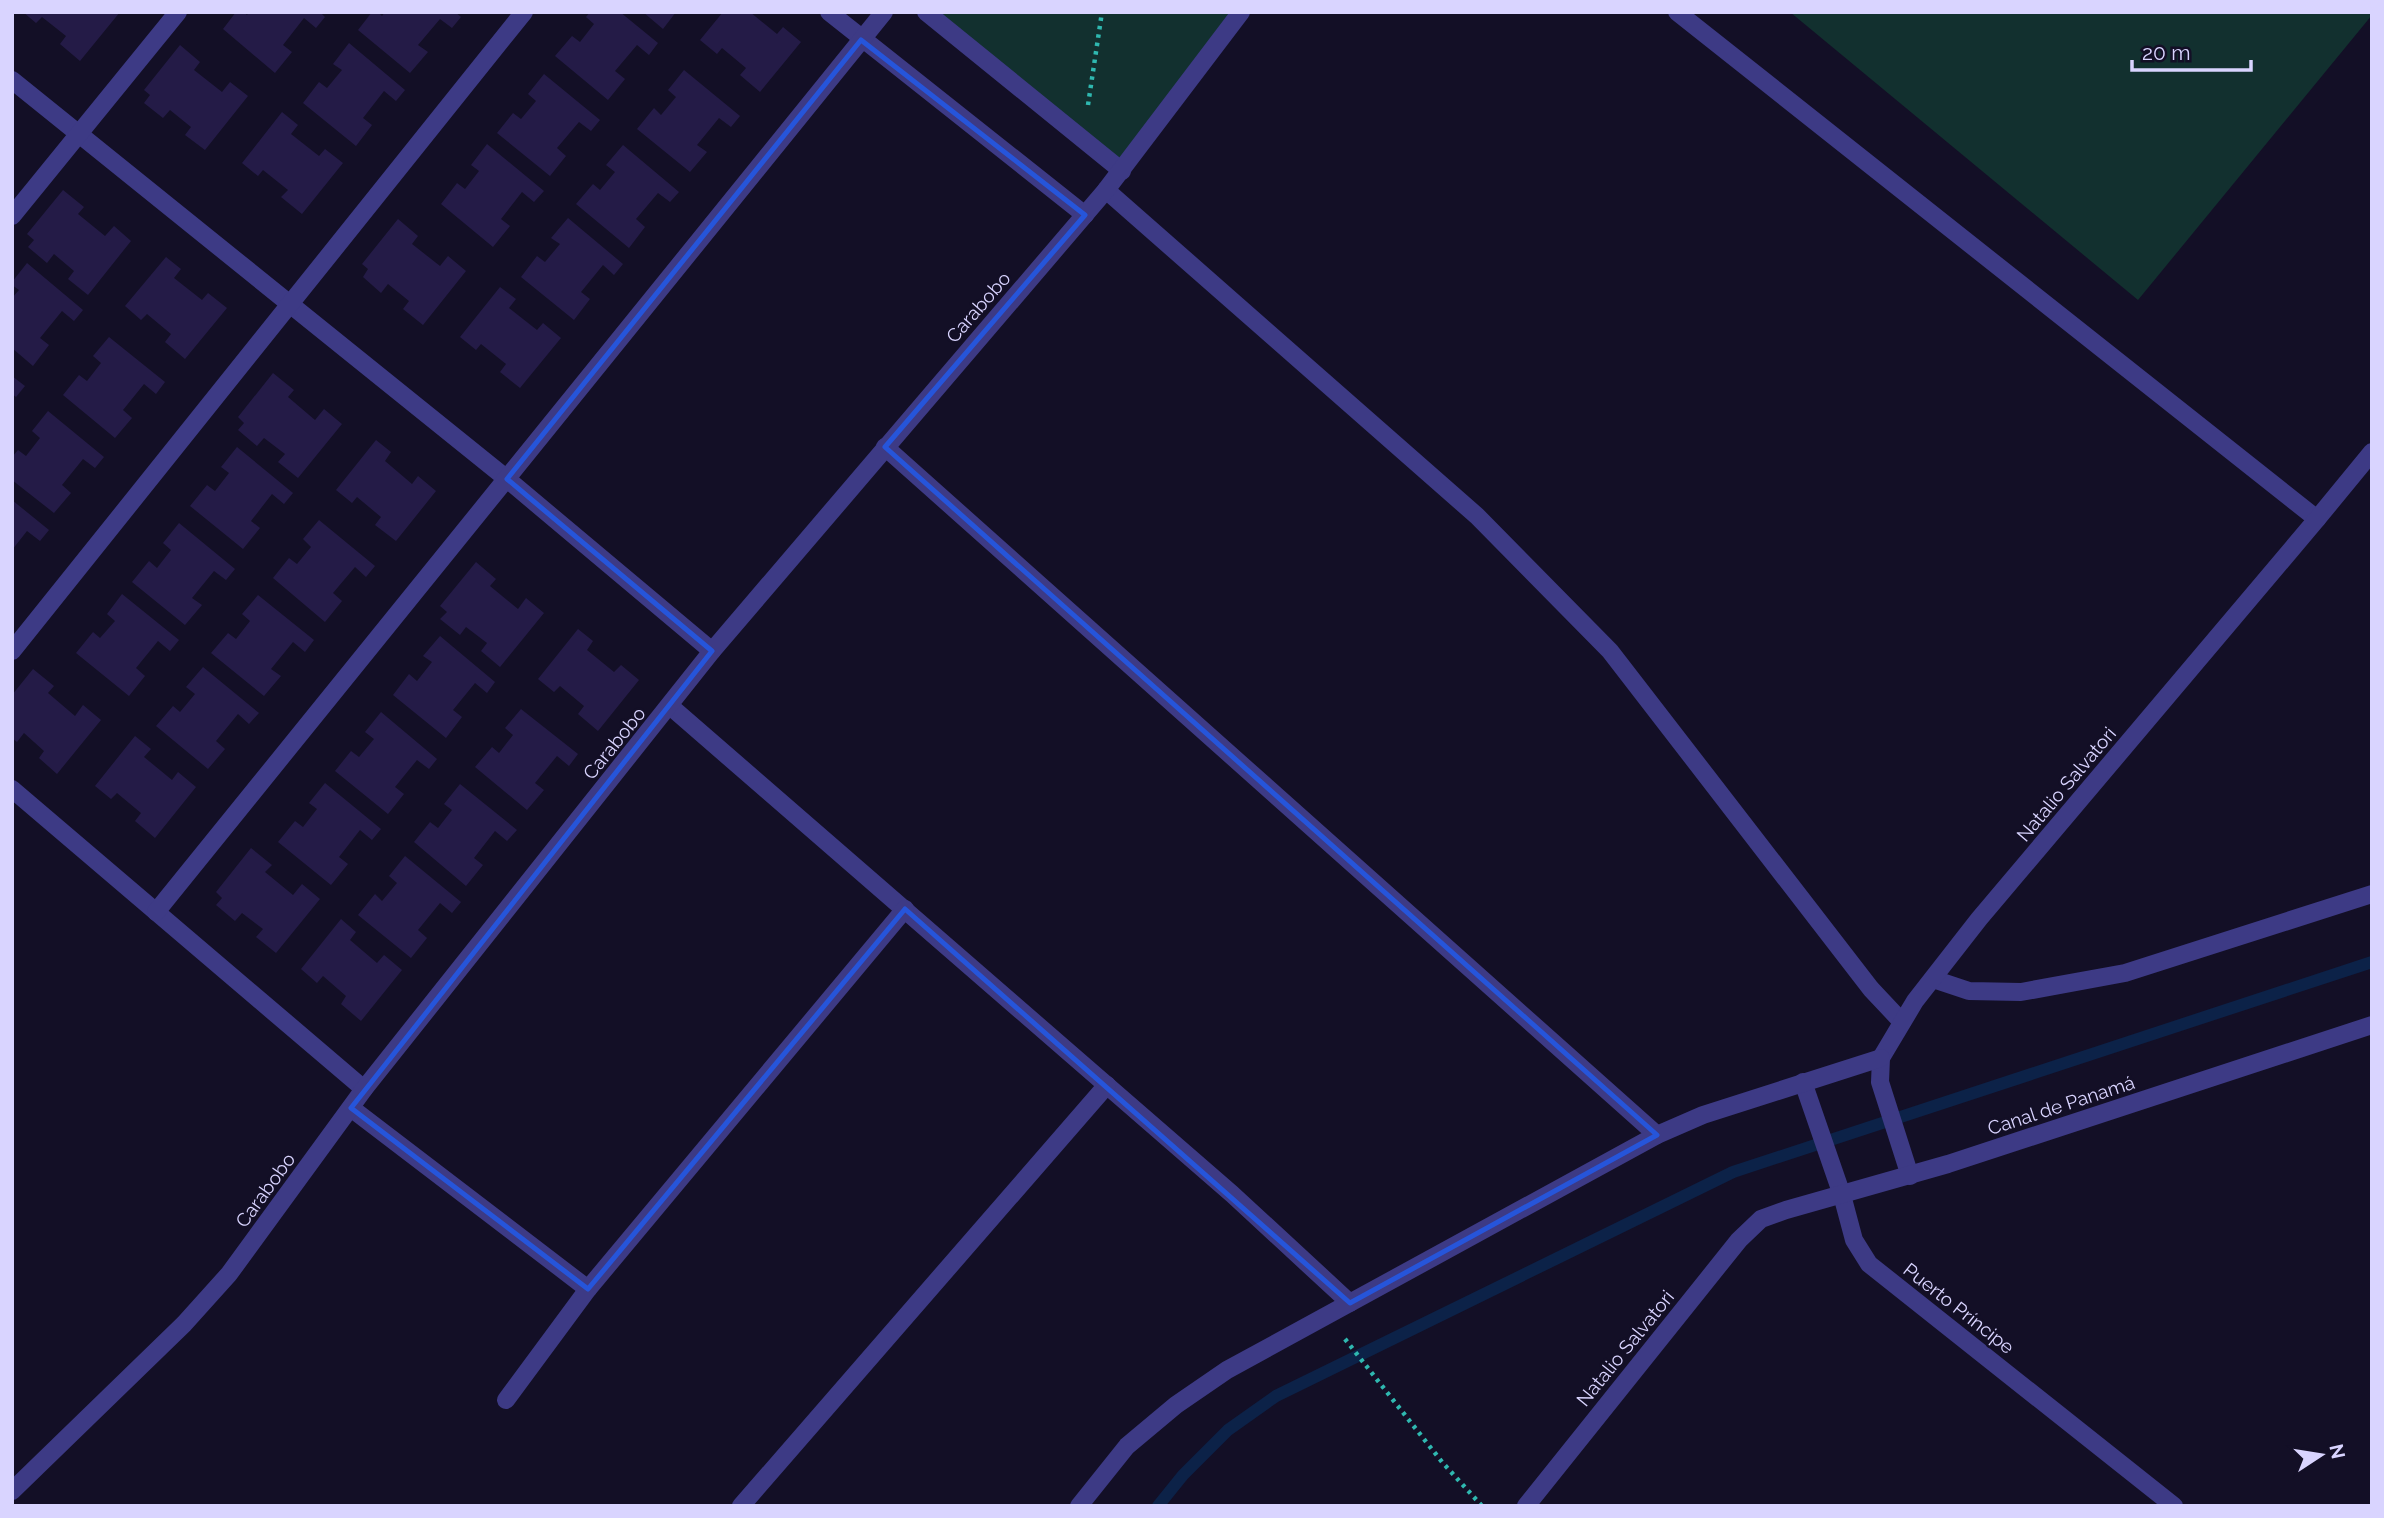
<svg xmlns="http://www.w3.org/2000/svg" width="2384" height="1518" viewBox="0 0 2384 1518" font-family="Raleway,sans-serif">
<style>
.green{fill:#12302f}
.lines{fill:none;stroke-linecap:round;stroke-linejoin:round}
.stream{stroke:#0c2248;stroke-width:12}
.building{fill:#241b47}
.path{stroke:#2fb8b0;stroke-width:4.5;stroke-dasharray:3.5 5;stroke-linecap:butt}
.minor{stroke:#3d3a85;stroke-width:18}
.marked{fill:none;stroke:#2655da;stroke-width:5;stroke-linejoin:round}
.labels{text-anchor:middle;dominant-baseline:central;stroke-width:5;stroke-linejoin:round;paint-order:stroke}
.street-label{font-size:19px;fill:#d9d4ff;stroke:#130f26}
</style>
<rect width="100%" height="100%" fill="#130f26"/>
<g class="green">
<path d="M 926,12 L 1241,12 L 1122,171 Z"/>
<path d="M 1790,12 L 2372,12 L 2372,15 L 2138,300 Z"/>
</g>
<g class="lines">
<path class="stream" d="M 1158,1506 L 1183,1475 L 1228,1430 L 1276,1396 L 1733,1172 L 2372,962"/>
</g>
<g class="building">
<path d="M 23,12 L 120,12 L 80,61 L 60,44 L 66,36 L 42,17 L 36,23 Z"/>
<path d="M 236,12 L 244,12 L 247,15 L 249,12 L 320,12 L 325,17 L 316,28 L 304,18 L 283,45 L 292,52 L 275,73 L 223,29 Z"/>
<path d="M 372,12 L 378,12 L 382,16 L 385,12 L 455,12 L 461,17 L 452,28 L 440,19 L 418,45 L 428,52 L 410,73 L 358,30 Z"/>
<path d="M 590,12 L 620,12 L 658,43 L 649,55 L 637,45 L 615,71 L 625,79 L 608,100 L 555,56 L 572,36 L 580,42 L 594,24 L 586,17 Z"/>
<path d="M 643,12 L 676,12 L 663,29 Z"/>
<path d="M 723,12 L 750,12 L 777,34 L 783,27 L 801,42 L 760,92 L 740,75 L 746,68 L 722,48 L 717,54 L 700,40 Z"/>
<path d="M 349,43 L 405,90 L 396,101 L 384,91 L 363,118 L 372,125 L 356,146 L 303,103 L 319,82 L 327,88 L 342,70 L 333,64 Z"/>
<path d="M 180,45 L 200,62 L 194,70 L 222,92 L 230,82 L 248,96 L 205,150 L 185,135 L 191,127 L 170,110 L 163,118 L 144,103 L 150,95 L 144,90 Z"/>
<path d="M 684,70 L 740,116 L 731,127 L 719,118 L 697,145 L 707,152 L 690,172 L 637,129 L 654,108 L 661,115 L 676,97 L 668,90 Z"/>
<path d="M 544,74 L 600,120 L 591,131 L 579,122 L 557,148 L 566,156 L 550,176 L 497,133 L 513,113 L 521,119 L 536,101 L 528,94 Z"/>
<path d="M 282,112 L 298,125 L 291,134 L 319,156 L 325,149 L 343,163 L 302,214 L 281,197 L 288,190 L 263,170 L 258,176 L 242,163 Z"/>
<path d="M 487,144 L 544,191 L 534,202 L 522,192 L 501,219 L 510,226 L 493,247 L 441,204 L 457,183 L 465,189 L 479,171 L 471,165 Z"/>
<path d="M 623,145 L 679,192 L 670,202 L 658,193 L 636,219 L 645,227 L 629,248 L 576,204 L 593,184 L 600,190 L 615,172 L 606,165 Z"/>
<path d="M 63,190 L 84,207 L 78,214 L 105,236 L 114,226 L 131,241 L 88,295 L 68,279 L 74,271 L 54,254 L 47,263 L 28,247 L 34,240 L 27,234 Z"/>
<path d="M 568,218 L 623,264 L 614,275 L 603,265 L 581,292 L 590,299 L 574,320 L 521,277 L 537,256 L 545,262 L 560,244 L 551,238 Z"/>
<path d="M 398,219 L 418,236 L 412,244 L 440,266 L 448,256 L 466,271 L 423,325 L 403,309 L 409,301 L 388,284 L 381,293 L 363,277 L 368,269 L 362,264 Z"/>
<path d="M 166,257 L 181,269 L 174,278 L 202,300 L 208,293 L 227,308 L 185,359 L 165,342 L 171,334 L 147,314 L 141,320 L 125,306 Z"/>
<path d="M 27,263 L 83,310 L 74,321 L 62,311 L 40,338 L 49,345 L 33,366 L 12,348 L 12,298 L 19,290 L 12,285 L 12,282 Z"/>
<path d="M 500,287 L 516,299 L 509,308 L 537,330 L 543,323 L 561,338 L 520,388 L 500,372 L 506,364 L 481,344 L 476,350 L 460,337 Z"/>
<path d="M 109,337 L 165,382 L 156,394 L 144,384 L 123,410 L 132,418 L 115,438 L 63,395 L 79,375 L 87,381 L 101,363 L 93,356 Z"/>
<path d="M 273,373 L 294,390 L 288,397 L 315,420 L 324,409 L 342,424 L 298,478 L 278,462 L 285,454 L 264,438 L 257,446 L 238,430 L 244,423 L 238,417 Z"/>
<path d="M 12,376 L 25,386 L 16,397 L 12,394 Z"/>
<path d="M 48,411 L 104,457 L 95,468 L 83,459 L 62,485 L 71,493 L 54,513 L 12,480 L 12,457 L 18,450 L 26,456 L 40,438 L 32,431 Z"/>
<path d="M 376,440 L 391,452 L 385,461 L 412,484 L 418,476 L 436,491 L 396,541 L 375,525 L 381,517 L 357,497 L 352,503 L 336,490 Z"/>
<path d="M 237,447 L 293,493 L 284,504 L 272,494 L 251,521 L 260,528 L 243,549 L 190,506 L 207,485 L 215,491 L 229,473 L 221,467 Z"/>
<path d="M 12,500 L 49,530 L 40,541 L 27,531 L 12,550 Z"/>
<path d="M 319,520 L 375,566 L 366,577 L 355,567 L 333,593 L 342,601 L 325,622 L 273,578 L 289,558 L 297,564 L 311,547 L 303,539 Z"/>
<path d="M 179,523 L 235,569 L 226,580 L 214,571 L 192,598 L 202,605 L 185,625 L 132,582 L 149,561 L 157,568 L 171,550 L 163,543 Z"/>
<path d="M 476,562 L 496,579 L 490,586 L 518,609 L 526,598 L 544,613 L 500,667 L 481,651 L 487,643 L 466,627 L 460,635 L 440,619 L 447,612 L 440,606 Z"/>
<path d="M 122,594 L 179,640 L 170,651 L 158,641 L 136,668 L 145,676 L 129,696 L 76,653 L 93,632 L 100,638 L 115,621 L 107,614 Z"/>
<path d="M 258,595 L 314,640 L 305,652 L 293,642 L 271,669 L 281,676 L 264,696 L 211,653 L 228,633 L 236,639 L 250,621 L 242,614 Z"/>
<path d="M 578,629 L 593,641 L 587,650 L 614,672 L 621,665 L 639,680 L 598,731 L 578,714 L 584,706 L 560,686 L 554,692 L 538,679 Z"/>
<path d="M 440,636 L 495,682 L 487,693 L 475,683 L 453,710 L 462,717 L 446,738 L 393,695 L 409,674 L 417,681 L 432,662 L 423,656 Z"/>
<path d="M 203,667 L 259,713 L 249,724 L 238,714 L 216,741 L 225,749 L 208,769 L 156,726 L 173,706 L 180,712 L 195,694 L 186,687 Z"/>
<path d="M 33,669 L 54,686 L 48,693 L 75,716 L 83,705 L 101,720 L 57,774 L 39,758 L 44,751 L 24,733 L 17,742 L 12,738 L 12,695 Z"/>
<path d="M 521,709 L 578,754 L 569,766 L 557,756 L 535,783 L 544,790 L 527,810 L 475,767 L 492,747 L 499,753 L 513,735 L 505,728 Z"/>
<path d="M 381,712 L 437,759 L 429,769 L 417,760 L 395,787 L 404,794 L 388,814 L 335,771 L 351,751 L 359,757 L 374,739 L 365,732 Z"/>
<path d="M 135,736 L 151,749 L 144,757 L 172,780 L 178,772 L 196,787 L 155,838 L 135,821 L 141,813 L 117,793 L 111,799 L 95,786 Z"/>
<path d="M 325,783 L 381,829 L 372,840 L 360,830 L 339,857 L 348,864 L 331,885 L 278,842 L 295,821 L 303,827 L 317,809 L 309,803 Z"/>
<path d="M 460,784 L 517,830 L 507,841 L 495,831 L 474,858 L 483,865 L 466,886 L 414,842 L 430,822 L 438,828 L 452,810 L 444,804 Z"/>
<path d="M 251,848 L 272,865 L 265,872 L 293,895 L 302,884 L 320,899 L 276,953 L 256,937 L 263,929 L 242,913 L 235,921 L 216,905 L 222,898 L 216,892 Z"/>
<path d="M 405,856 L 461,902 L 452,913 L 440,903 L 418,930 L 427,938 L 411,958 L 358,915 L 375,894 L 382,901 L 397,883 L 389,876 Z"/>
<path d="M 341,919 L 356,932 L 350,940 L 377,963 L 384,955 L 402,970 L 361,1021 L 341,1004 L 346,996 L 323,976 L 317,983 L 301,969 Z"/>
</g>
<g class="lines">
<g class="path">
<path d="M 1088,105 L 1102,12"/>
<path d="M 1345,1339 L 1442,1462 L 1482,1506"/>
</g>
<g class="minor">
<path d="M 829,12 L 1085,215"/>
<path d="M 926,12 L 1122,171"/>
<path d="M 1677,12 L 2317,519"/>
<path d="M 12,80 L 507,479 L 712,651"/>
<path d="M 1106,190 L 1477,516 L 1610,651 L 1871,989 L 1902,1022"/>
<path d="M 12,216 L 178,12"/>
<path d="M 885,447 L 1657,1135"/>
<path d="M 12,651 L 524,12"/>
<path d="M 670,706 L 1232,1194 L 1350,1303"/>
<path d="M 12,789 L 364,1089"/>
<path d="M 156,912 L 884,12"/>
<path d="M 1933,979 L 1969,991 L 2021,992 L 2125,973 L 2372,894"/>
<path d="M 1803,1082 L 1842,1195 L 1854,1240 L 1869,1264 L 2174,1506"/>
<path d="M 351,1108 L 588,1289"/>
<path d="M 1910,1176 L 1880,1082 L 1881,1058 L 1915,1001 L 1979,919 L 2317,519 L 2372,452"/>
<path d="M 506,1400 L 588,1289 L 905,909"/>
<path d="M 12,1491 L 184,1324 L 229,1274 L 364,1089 L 712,651 L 1106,190 L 1241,12"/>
<path d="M 741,1506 L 1107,1085"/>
<path d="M 1079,1506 L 1127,1446 L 1176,1405 L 1227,1370 L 1657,1135 L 1703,1115 L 1881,1058"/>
<path d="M 1526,1506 L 1739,1240 L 1761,1219 L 1786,1210 L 1948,1164 L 2372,1025"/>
</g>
</g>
<path class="marked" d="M 861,40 L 1085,215 L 885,447 L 1657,1135 L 1350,1303 L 905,909 L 588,1289 L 351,1108 L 712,651 L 507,479 Z"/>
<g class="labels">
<g class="street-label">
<text transform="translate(978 307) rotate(-49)">Carabobo</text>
<text transform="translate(614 743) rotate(-51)">Carabobo</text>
<text transform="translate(2066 784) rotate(-50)">Natalio Salvatori</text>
<text transform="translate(2061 1105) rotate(-18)">Canal de Panamá</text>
<text transform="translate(265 1190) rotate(-54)">Carabobo</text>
<text transform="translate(1959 1308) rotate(38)">Puerto Príncipe</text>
<text transform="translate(1625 1348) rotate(-51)">Natalio Salvatori</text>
</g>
</g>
<rect width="2384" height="1518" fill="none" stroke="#d9d4ff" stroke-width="28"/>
<g transform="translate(2321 1455) rotate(78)" stroke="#130f26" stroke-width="5" paint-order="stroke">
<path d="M0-5L12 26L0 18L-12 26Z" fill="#d9d4ff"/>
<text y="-10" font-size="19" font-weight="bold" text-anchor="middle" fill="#d9d4ff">N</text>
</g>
<path d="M2132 60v10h119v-10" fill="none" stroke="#d9d4ff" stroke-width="3.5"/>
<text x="2142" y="60" font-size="21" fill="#d9d4ff" stroke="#130f26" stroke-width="5" paint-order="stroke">20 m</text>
</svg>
